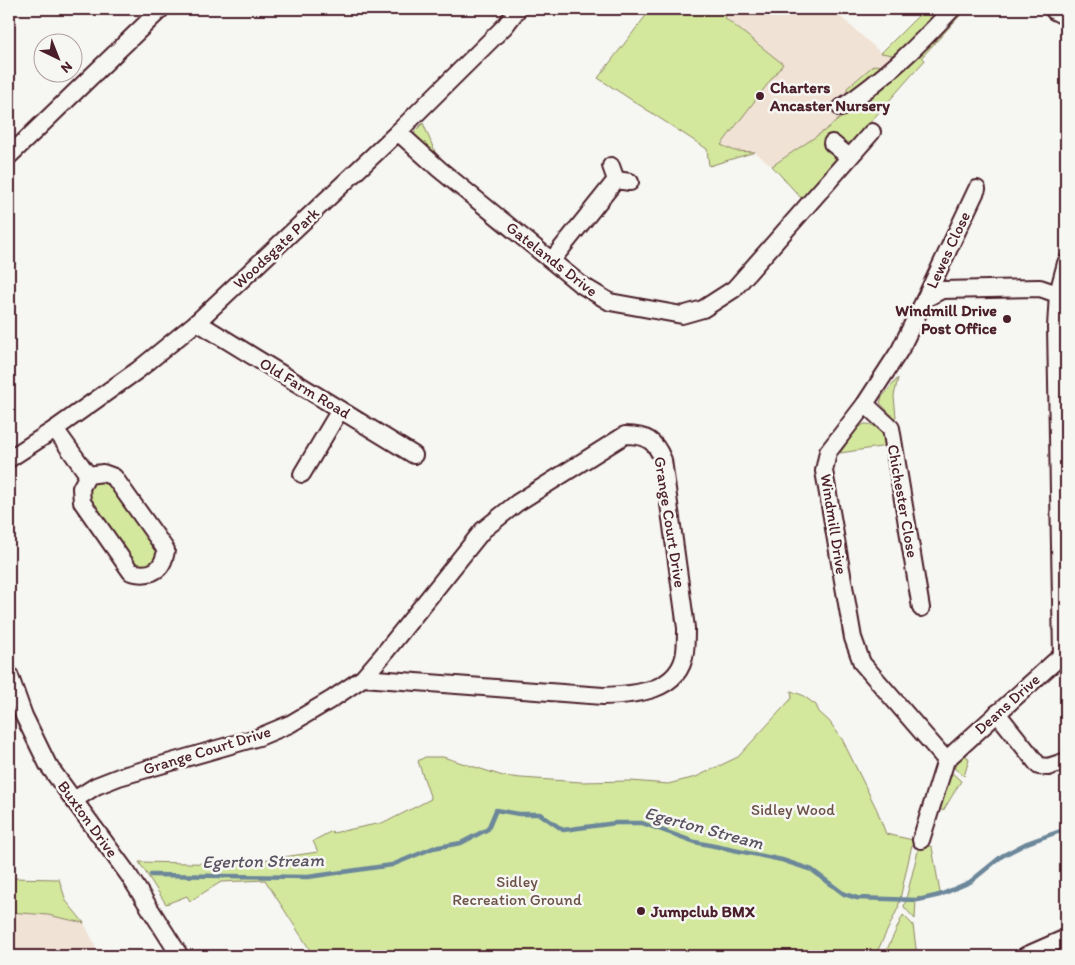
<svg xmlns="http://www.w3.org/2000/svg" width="1075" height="965" viewBox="0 0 1075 965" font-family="Itim,sans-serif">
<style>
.built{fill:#f0e2d5}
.green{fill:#d3e89d;stroke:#8e8464}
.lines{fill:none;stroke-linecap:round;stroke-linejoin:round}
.stream{stroke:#6c879a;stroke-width:4.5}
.minor-casing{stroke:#4a1f2b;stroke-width:20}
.tertiary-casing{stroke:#4a1f2b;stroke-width:25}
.minor{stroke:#f6f6f2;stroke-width:16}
.tertiary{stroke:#f6f6f2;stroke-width:21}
.poi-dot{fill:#4a1f2b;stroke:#f6f6f2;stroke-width:2}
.labels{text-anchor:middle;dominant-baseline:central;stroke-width:5;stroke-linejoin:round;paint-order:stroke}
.poi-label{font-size:16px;font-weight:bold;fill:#4a1f2b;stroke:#f6f6f2;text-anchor:start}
.street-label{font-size:16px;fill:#4a1f2b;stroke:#f6f6f2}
.park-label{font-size:16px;fill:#6c5148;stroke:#f6f6f2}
.water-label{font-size:18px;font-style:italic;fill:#5b5362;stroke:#f6f6f2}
</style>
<rect width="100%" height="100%" fill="#f6f6f2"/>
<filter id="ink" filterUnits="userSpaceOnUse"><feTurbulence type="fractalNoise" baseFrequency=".02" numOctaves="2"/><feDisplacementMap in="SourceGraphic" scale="10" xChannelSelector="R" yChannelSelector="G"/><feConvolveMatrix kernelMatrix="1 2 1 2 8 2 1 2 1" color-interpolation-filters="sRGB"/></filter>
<g filter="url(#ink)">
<g class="built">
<path d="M 651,9 L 832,9 L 881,53 L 925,9 L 966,9 L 922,57 L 925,60 L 846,144 L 834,136 L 772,166 L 755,152 L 709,166 L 707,149 L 598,78 Z"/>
<path d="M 9,912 L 48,915 L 84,923 L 95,945 L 96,956 L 9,956 Z"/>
</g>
<g class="green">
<path d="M 651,9 L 730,9 L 725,18 L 783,64 L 721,145 L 735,151 L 755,152 L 709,166 L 707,149 L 598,78 Z"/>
<path d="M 925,9 L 946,9 L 899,56 L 881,53 Z"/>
<path d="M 960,9 L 966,9 L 922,57 L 925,60 L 851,144 L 834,136 L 837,161 L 803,200 L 772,166 L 824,131 L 901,71 Z"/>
<path d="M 874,65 L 887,67 L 847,99 L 847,88 Z"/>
<path d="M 423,123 L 438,159 L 414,137 L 415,131 Z"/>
<path d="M 898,378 L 894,396 L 896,417 L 894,418 L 880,403 L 882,397 Z"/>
<path d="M 864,424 C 880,424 882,433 887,446 L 840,453 L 857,429 Z"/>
<path d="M 92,480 L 110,481 L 160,551 L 154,566 L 136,568 L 85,499 Z"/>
<path d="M 791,691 L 802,695 L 816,705 L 819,712 L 829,721 L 842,739 L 877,810 L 886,834 L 913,840 L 898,908 L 875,956 L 314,956 L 265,880 L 221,882 L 190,901 L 187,896 L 166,904 L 139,862 L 235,864 L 318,852 L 313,841 L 332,831 L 333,833 L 386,822 L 431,799 L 418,761 L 425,757 L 443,757 L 503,776 L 521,778 L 581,782 L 631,781 L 668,784 L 696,777 L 738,757 L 792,698 Z"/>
<path d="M 964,752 L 969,760 L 964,776 L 954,768 Z"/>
<path d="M 952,773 L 961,781 L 943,811 L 939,808 Z"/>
<path d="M 920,843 L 932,847 L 940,893 L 923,899 L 919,897 L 916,899 L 915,919 L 904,907 Z"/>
<path d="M 9,878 L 59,879 L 66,901 L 84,923 L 48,915 L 9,912 Z"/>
<path d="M 903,915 L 913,925 L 917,956 L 884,956 Z"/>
</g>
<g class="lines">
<path class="stream" d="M 151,875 L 308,877 L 392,865 L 433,848 L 461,843 L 488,829 L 496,810 L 519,814 L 540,814 L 563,830 L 616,823 L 642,823 L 695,842 L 782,860 L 812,870 L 844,894 L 857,898 L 918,900 L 940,895 L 970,882 L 1002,856 L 1027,843 L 1066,829"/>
<defs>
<g id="minor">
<path d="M 841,108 C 884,79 917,47 952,9"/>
<path d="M 398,132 L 439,169 L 580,284 L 610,302 L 682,315 L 703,309 L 734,289 L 872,132"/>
<path d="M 832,143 L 849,157"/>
<path d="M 9,156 L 161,9"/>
<path d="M 611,166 L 616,180"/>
<path d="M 552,260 L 616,180 L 630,182"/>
<path d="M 925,299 L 977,189"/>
<path d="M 197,322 L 414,455"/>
<path d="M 865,404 L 891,428 L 921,608"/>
<path d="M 55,429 L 88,475 L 103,473 L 114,477 L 166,550 C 163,571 151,577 131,572 L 82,502 L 81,488 L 88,475"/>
<path d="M 9,459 L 55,429 L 138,370 L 197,322 L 398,132 L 505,26 L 518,9"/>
<path d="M 302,474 L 340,410"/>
<path d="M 9,674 L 24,716 L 48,765 L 128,874 L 180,956"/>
<path d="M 997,713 L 1039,766 L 1048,767 L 1066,761"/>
<path d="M 946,760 L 862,663 L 853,638 L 824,471 L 828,452 L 865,404 L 900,350 L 925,299 L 942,290 L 1040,288 L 1066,297"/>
<path d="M 74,800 L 96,786 L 119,777 L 259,737 L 290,724 L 332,699 L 363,678 L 382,656 L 483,530 L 517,503 L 625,435 C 646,435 655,440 663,460 L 686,628 C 686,636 686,644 685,652 C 680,692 634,695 603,696 L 363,678"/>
<path d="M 921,840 L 946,760 L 1062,655 L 1056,327 L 1058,293 L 1066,263"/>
<path d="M 1025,956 L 1066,938"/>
</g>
<path id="tertiary" d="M 1056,9 L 1066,14"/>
</defs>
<use href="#minor" class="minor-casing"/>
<use href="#tertiary" class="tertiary-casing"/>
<use href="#minor" class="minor"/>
<use href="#tertiary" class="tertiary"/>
</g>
</g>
<g class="poi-dot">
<circle cx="760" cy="96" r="5"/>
<circle cx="1007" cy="319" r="5"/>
<circle cx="641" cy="911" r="5"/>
</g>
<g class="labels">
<g class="poi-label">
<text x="770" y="87">Charters<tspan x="770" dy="18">Ancaster Nursery</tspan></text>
<text x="997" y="310" text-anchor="end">Windmill Drive<tspan x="997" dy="18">Post Office</tspan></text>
<text x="651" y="911">Jumpclub BMX</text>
</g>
<g class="street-label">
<text transform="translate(276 248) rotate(-43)">Woodsgate Park</text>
<text transform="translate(948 250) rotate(-65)">Lewes Close</text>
<text transform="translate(552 259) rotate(38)">Gatelands Drive</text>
<text transform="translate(305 388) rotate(31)">Old Farm Road</text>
<text transform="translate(903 501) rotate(80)">Chichester Close</text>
<text transform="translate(670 522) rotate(81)">Grange Court Drive</text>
<text transform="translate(834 524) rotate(81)">Windmill Drive</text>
<text transform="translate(1007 704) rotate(-42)">Deans Drive</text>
<text transform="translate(207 750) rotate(-17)">Grange Court Drive</text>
<text transform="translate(88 819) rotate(54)">Buxton Drive</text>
</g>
<g class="park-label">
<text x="793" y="809">Sidley Wood</text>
<text x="517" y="881">Sidley<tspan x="517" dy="18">Recreation Ground</tspan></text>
</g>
<g class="water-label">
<text transform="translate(704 828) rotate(15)">Egerton Stream</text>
<text transform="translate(263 861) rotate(-1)">Egerton Stream</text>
</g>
</g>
<rect width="1075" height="965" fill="none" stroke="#f6f6f2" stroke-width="30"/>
<rect x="15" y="15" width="1045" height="935" fill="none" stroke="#4a1f2b" stroke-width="2" filter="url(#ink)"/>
<g transform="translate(58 58) rotate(137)"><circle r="24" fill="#f6f6f2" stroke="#b1a0a2"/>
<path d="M0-4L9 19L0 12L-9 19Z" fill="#4a1f2b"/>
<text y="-8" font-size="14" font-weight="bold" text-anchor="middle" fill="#4a1f2b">N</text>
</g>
</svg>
